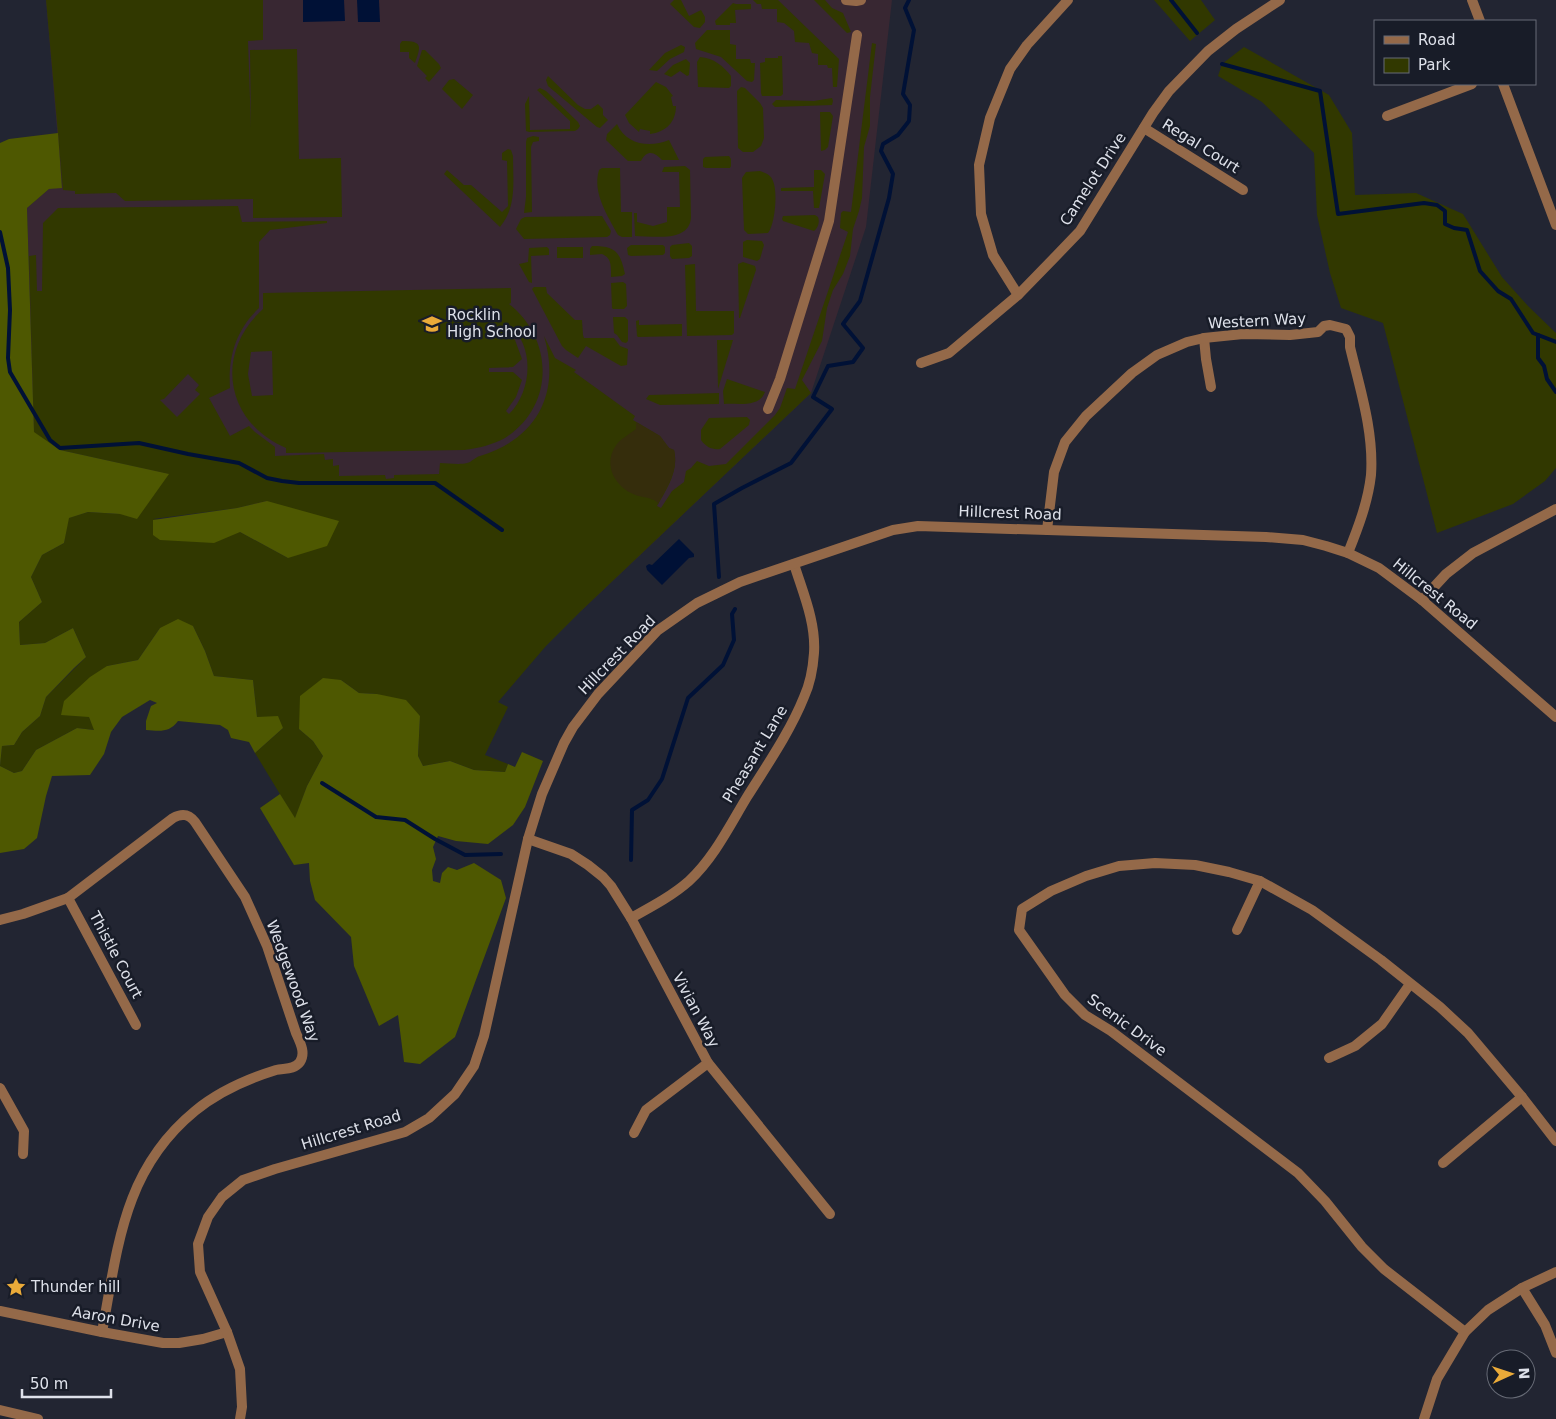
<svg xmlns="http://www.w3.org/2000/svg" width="1556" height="1419" viewBox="0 0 1556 1419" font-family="'DejaVu Sans',sans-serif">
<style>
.education{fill:#382732}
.green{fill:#313800;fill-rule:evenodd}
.forest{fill:#4e5801}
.sand{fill:#352d0c}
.water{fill:#001136}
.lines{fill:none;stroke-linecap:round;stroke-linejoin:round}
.stream{stroke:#001136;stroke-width:4}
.minor{stroke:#946949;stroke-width:10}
.tertiary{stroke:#946949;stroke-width:10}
.labels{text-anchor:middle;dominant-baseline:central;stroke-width:5;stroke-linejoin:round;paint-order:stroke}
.street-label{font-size:15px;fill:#dee1ea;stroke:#181c28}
.poi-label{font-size:15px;fill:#dee1ea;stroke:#181c28;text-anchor:start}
</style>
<rect width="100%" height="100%" fill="#222532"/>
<path class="education" d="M 46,0 L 892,0 L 866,227 L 811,393 L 581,611 L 34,433 L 27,208 L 49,189 L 62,187 Z"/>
<g class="green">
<path d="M 46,0 L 263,0 L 263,40 L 248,41 L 251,128 L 250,50 L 297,49 L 299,159 L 341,158 L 342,217 L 253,218 L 253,199 L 125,201 L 116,193 L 75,194 L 75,191 L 63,190 Z"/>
<path d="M 674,0 L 681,0 L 689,16 L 701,10 L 705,17 L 705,22 L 700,28 L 694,27 L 670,4 Z"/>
<path d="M 753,0 L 778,0 L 839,59 L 837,87 L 833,87 L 832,68 L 828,68 L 827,65 L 818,65 L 818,54 L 812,53 L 809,43 L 795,42 L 794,31 L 784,23 L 777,22 L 777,9 L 762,9 L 761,4 L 757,4 Z"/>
<path d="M 814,0 L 825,0 L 832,8 L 843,13 L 851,32 L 847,33 Z"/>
<path d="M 1154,0 L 1201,0 L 1215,20 L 1190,41 Z"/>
<path d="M 733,3 L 736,4 L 751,4 L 751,9 L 735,10 L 736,23 L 730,23 L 730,25 L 716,25 L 715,21 Z"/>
<path d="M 707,30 L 730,30 L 730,44 L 736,45 L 736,59 L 750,59 L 751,63 L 755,63 L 754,80 L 752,82 L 747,81 L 721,57 L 696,49 L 695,43 Z"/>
<path d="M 402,41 C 423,41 421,46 415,63 L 409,58 L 409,52 L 400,52 L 400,44 Z"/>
<path d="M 872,43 L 876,44 L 870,97 L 870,126 L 864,147 L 862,198 L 859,211 L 853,229 L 850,256 L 843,274 L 833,290 L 827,308 L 822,341 L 802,380 L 811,393 L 581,611 L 546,646 L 498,702 L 508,707 L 485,755 L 508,764 L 505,772 L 474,770 L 450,761 L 423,766 L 418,756 L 420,716 L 377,694 L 359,693 L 341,680 L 299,729 L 313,741 L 323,756 L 307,786 L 295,819 L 255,753 L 283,728 L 257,717 L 253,680 L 214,676 L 205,651 L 193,626 L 160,628 L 138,660 L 107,666 L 89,717 L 95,730 L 77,728 L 36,750 L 22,771 L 14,773 L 0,766 L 2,746 L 14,745 L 22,732 L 40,716 L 46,697 L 86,657 L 73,628 L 45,643 L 20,645 L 19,622 L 42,602 L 31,577 L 42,555 L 64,543 L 68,518 L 88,512 L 120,514 L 168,474 L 60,450 L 34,433 L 29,256 L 36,255 L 37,291 L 42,291 L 43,223 L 58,208 L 238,206 L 242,222 L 327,221 L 327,223 L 270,230 L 259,242 L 259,308 C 236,330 228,356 230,388 L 209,398 L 230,436 L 249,426 L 255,432 L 275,447 L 275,456 L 324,454 L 325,460 L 333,459 L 333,466 L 339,465 L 339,476 L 385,475 L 386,479 L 394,478 L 394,475 L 439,474 L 440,463 C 448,463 459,465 467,463 C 472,462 475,457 480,456 C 537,439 561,393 544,336 L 555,358 L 576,370 L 574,372 L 635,416 L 633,420 L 660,436 L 669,448 L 674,450 C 679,471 667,488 657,506 L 661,508 L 672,491 L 684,482 L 686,471 L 691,468 L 697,461 L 709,466 L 726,464 L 775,415 L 780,408 L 787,388 L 795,389 L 848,232 L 840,228 L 841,213 L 843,211 L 851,212 ZM 188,374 L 199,385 L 195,390 L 200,394 L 177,417 L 160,400 L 164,399 ZM 267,501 L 288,558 L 240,532 L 153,519 L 237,508 Z"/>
<path d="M 681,45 L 685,47 L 684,52 L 670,59 L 657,71 L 649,70 L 665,53 Z"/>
<path d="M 1244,47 L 1329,95 L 1352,133 L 1355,195 L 1416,193 L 1463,214 L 1502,277 L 1528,306 L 1556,333 L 1556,468 L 1545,481 L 1513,504 L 1437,533 L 1383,323 L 1341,308 L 1330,273 L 1317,215 L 1314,153 L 1262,102 L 1218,76 L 1222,64 Z"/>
<path d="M 422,50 L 425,50 L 439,64 L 441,68 L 429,82 L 425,78 L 427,76 L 417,66 Z"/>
<path d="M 778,56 L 782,56 L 783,94 L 781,96 L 762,96 L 761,93 L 760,63 L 765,62 L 765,58 L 778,58 Z"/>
<path d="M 700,57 C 714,58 723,66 731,76 L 731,86 L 729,88 L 698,87 L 697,62 Z"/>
<path d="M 686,59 L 690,63 L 689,75 L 687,76 L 680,71 L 671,77 L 664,74 L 673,65 Z"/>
<path d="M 548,76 L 578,105 L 585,109 L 591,109 L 598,104 L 603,109 L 603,115 L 608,120 L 600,128 L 597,127 L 548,86 L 546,80 Z"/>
<path d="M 454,79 L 473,95 L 462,109 L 442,89 L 449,80 Z"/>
<path d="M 656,82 L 666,87 L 673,96 L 671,97 L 673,106 L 676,106 C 676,122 666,132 650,134 L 650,131 L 640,129 L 639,132 L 629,123 L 625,115 Z"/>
<path d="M 741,87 L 745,88 L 760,103 L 763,108 L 764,138 L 761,146 L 753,152 L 743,152 L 738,148 L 737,91 Z"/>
<path d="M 540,88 L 546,91 L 578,122 L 580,126 L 578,129 L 575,131 L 529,132 L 526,131 L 525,104 L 529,96 L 530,130 L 570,129 L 570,121 L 537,90 Z"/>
<path d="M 832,98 L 833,101 L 832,105 L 775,107 L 772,104 L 776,100 L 814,101 Z"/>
<path d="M 820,112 L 830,112 L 833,116 L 828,147 L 825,150 L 821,151 Z"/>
<path d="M 617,124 C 626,145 650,148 669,140 L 679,160 L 662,160 C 655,152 647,149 641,161 L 628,161 L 606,140 L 607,134 Z"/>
<path d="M 533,136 L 539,137 L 539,141 L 533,142 L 531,147 L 532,212 L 524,213 L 526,197 L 526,142 L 527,138 Z"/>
<path d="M 508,149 L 511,150 L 513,156 C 513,181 517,207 500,227 L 444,174 L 447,170 L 464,185 L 471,185 L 502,212 L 508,206 L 507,161 L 502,160 L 502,153 Z"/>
<path d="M 729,156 L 731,159 L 731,166 L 730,168 L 706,168 L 703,167 L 703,159 L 705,157 Z"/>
<path d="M 685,166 L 690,170 L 691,217 C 690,243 653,236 635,236 L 634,213 L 637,213 L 637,222 L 653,226 L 667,222 L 667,207 L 680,207 L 679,172 L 662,172 L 664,167 Z"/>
<path d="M 602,168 L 620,168 L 621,212 L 632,212 L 632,237 L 622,237 L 618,235 C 608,216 592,193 599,170 Z"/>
<path d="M 814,170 L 821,170 L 825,174 L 819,208 L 814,208 L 813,191 L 781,191 L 781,188 L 814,187 Z"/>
<path d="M 760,171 C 766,173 771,175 773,181 C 778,192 775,224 768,233 L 748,234 L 744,230 L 742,178 L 746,172 Z"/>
<path d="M 815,215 L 818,217 C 820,222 818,228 814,231 L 783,221 L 782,219 L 783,216 Z"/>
<path d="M 602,216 L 611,231 L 610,235 L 607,237 L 524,239 L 516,229 L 521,219 L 525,217 Z"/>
<path d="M 747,240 L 762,241 L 764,245 L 760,259 L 757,261 L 743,257 L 743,242 Z"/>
<path d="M 689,243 L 692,246 L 692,256 L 689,258 L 672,259 L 670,256 L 670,247 L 672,245 Z"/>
<path d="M 631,245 L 663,245 L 665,247 L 665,253 L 663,255 L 631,256 L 628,255 L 627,248 Z"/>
<path d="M 592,246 C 615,246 620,251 625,274 L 622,276 L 611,277 C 611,267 612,258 602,254 L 590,255 L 590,249 Z"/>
<path d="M 547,247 L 549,249 L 549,255 L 531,256 L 532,283 L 529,282 L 519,264 L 528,262 L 529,248 Z"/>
<rect x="557" y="247" width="26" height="11"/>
<path d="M 743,262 L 755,266 L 756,270 L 740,318 L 739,318 L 738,264 Z"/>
<path d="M 695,264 L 696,311 L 734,311 L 734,333 L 732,335 L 687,336 L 685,265 Z"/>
<path d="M 623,282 L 626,284 L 627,306 L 624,309 L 613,309 L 612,308 L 611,283 Z"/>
<path d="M 534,287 L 546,287 L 547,293 L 575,320 L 582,320 L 583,335 L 584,338 L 614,338 L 620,346 L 628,349 L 627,365 L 621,366 L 586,346 L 578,358 L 566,350 L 562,346 L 532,289 Z"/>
<path d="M 511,288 L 511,303 L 509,304 C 554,339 555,406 505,438 C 492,445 479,448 464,450 L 286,453 L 286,448 C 225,422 214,353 263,309 L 263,293 ZM 507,323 C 535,344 533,390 509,414 L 506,411 L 516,397 L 522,380 L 513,372 L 489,372 L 489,368 L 513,367 L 522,359 L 515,340 L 504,326 ZM 272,351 L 273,395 L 252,396 L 248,374 L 251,352 Z"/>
<path d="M 613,317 L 625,317 L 628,320 L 628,341 L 626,343 L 622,342 L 617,335 L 614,333 Z"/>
<path d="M 639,320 L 639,325 L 682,324 L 682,336 L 638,337 L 637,336 L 636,321 Z"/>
<path d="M 717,340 L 733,340 L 718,389 Z"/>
<path d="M 727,379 L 765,392 C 759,408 738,403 724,404 L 723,391 Z"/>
<path d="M 719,393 L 719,404 L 660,405 L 646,399 L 649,395 Z"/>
<path d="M 747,417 L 750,420 L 749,425 L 720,449 C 712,450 706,447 701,440 L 701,430 L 709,418 Z"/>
</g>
<g class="forest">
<path d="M 58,133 L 62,188 L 49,189 L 27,208 L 34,432 L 60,450 L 169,474 L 137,519 L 120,514 L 88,512 L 69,518 L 64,543 L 42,555 L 31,577 L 42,602 L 19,622 L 20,645 L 45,643 L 73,628 L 86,657 L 74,668 L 46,697 L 40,716 L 22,732 L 14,745 L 2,746 L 0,766 L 14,773 L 22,771 L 36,750 L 77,728 L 94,730 L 89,717 L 61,715 L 64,701 L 90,677 L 107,666 L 138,660 L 160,628 L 178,619 L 193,626 L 205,651 L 214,676 L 253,680 L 257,717 L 278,716 L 283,728 L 255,753 L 249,742 L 231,738 L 228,730 L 220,725 L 178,721 C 169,733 160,731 146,730 L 146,721 L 151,706 L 157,703 L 150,700 L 122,717 L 111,732 L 104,754 L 90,775 L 52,776 L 46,796 L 37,838 L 24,849 L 0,853 L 0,143 L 9,139 Z"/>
<path d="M 267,501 L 339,521 L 327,546 L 288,558 L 240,532 L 214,543 L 160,540 L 153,535 L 153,520 L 237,508 Z"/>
<path d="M 323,678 L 341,680 L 359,693 L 377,694 L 406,700 L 420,716 L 418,756 L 423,766 L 450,761 L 474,770 L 505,772 L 508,764 L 515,767 L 522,752 L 543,761 L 525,807 L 513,825 L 488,844 L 456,841 L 438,836 L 433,847 L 436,859 L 432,870 L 433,881 L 440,883 L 442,873 L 448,867 L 457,870 L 474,863 L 501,880 L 506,898 L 455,1037 L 420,1064 L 404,1062 L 398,1015 L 379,1026 L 354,966 L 351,937 L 315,900 L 310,881 L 309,863 L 294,865 L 260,808 L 280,794 L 295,818 L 307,786 L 323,756 L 313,741 L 299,729 L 300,696 Z"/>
</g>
<path class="sand" d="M 636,422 L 660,436 L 669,448 L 674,450 C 679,470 667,487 658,504 L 657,502 C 649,496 640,498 631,493 C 613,484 603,462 617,444 C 622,438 630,434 636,429 Z"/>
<g class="water">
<path d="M 303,0 L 344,0 L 345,21 L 303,22 Z"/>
<path d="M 357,0 L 379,0 L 380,22 L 358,22 Z"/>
<path d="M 679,539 L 694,554 L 694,557 L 689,558 L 662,585 L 647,570 L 646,566 L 649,564 L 652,565 Z"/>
</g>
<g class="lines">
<g class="stream">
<path d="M 1171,0 L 1197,33"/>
<path d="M 1222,64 L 1320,91 L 1338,214 L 1424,203 L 1437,205 L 1445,211 L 1445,224 L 1454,228 L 1467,230 L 1480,271 L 1498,291 L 1511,299 L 1533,333 L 1556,342"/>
<path d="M 0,232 L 8,268 L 10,310 L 8,358 L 10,372 L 50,440 L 60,448 L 139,443 L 188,454 L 239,463 L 267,478 L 282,481 L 299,483 L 435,483 L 502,530"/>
<path d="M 1538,335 L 1538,358 L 1544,366 L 1547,379 L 1556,392"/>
<path d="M 719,577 L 714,504 L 742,488 L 791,463 L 832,409 L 813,397 L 828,366 L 853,362 L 863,348 L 843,324 L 860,301 L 889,198 L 893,174 L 881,151 L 883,144 L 898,135 L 909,121 L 910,105 L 903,94 L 914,30 L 905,8 L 909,0"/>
<path d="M 322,783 L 376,817 L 405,820 L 435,839 L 465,855 L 501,854"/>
<path d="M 631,860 L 632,810 L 648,800 L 662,779 L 688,698 L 723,665 L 734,640 L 732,614 L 735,609"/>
</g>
<g class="minor">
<path d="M 846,0 L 856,1 L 861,0"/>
<path d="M 1472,0 L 1480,21"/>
<path d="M 1503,84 L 1556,225"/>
<path d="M 1387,116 L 1472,84"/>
<path d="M 1144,128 L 1243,190"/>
<path d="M 1018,295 L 993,255 L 981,214 L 979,165 L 990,118 L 1010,69 L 1027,45 L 1068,0"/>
<path d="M 1204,338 L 1206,359 L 1211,387"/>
<path d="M 921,363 L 949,353 L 1018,295 L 1056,256 L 1080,231 L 1153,113 L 1169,91 L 1208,51 L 1236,29 L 1280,0"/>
<path d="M 768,409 L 780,379 L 829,221 L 857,35"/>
<path d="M 1047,530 L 1054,472 L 1065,442 L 1086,416 L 1132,373 L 1157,355 L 1187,342 L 1204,338 L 1243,334 L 1290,335 L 1318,332 L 1324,326 L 1330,325 L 1346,329 L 1350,337 L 1350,347 C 1360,389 1374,432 1371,475 C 1368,502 1358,528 1348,553"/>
<path d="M 1422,600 L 1446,574 L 1473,553 L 1556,509"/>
<path d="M 528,839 L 571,854 L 588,865 L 603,877 L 611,886 L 631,918 L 708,1063 L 830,1214"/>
<path d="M 68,898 L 136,1025"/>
<path d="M 631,918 C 651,907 672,896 689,881 C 714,858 730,825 747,797 C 767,765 790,732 804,697 C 810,684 813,668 814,653 C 816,622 803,593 794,564"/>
<path d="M 0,920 L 23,914 L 68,898 L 173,818 C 182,813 189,814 195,822 L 245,897 L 267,946 L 296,1033 C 300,1042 306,1053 300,1062 C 294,1070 284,1068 276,1070 C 247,1079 218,1092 195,1111 C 123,1170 118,1247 102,1332"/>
<path d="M 1237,930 L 1260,881"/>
<path d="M 1329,1058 L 1355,1046 L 1382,1024 L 1410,984"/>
<path d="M 0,1088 L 24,1131 L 23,1154"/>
<path d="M 634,1133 L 646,1110 L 708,1063"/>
<path d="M 1443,1163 L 1522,1097"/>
<path d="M 1522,1288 L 1545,1325 L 1556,1353"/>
<path d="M 0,1311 L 102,1332 L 163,1343 L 179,1343 L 203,1339 L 227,1332"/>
<path d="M 1465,1332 L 1384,1269 L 1362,1247 L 1325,1201 L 1298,1173 L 1111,1031 L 1085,1015 L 1065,995 L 1019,930 L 1022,909 L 1051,891 L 1086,876 L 1119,866 L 1155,863 L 1195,865 L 1229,872 L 1260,881 L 1312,910 L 1381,960 L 1440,1007 L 1468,1033 L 1522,1097 L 1556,1141"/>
<path d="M 240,1419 L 242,1407 L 240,1369 L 227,1332 L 200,1272 L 198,1244 L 208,1217 L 222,1197 L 243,1180 L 275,1169 L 405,1132 L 429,1118 L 455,1094 L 474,1066 L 484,1036 L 528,839 L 542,794 L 564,743 L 573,727 L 598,694 L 657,631 L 697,603 L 740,582 L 893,530 L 918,526 L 1266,537 L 1303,540 L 1326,546 L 1348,553 L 1379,568 L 1422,600 L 1556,717"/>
<path d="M 1424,1419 L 1437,1379 L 1465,1332 L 1488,1310 L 1522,1288 L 1556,1272"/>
</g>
<path class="tertiary" d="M 0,1410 L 38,1419"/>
</g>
<defs>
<symbol id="school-bare" viewBox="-9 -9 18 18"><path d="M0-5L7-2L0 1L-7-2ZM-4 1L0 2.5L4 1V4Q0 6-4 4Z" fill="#eaaa39" stroke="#181c28" stroke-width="2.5" paint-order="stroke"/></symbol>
<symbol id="sight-bare" viewBox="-9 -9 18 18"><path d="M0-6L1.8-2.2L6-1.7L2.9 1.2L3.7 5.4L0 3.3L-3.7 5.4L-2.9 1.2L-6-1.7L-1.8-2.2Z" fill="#eaaa39" stroke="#181c28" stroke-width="2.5" paint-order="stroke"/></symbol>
</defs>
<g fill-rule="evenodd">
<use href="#school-bare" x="418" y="310" width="28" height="28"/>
<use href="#sight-bare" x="2" y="1273" width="28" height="28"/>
</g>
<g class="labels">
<g class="street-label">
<text transform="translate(1201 146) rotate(32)">Regal Court</text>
<text transform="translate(1093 179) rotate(-57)">Camelot Drive</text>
<text transform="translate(1257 321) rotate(-3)">Western Way</text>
<text transform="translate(1010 513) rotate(2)">Hillcrest Road</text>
<text transform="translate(1435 594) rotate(39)">Hillcrest Road</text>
<text transform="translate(617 655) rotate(-46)">Hillcrest Road</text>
<text transform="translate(755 754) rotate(-59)">Pheasant Lane</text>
<text transform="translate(116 955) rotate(62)">Thistle Court</text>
<text transform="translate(293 981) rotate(70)">Wedgewood Way</text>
<text transform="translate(696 1010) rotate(62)">Vivian Way</text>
<text transform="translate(1127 1025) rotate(36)">Scenic Drive</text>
<text transform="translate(351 1130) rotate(-17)">Hillcrest Road</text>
<text transform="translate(116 1319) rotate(10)">Aaron Drive</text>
</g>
<g class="poi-label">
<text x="447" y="315">Rocklin<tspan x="447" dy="17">High School</tspan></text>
<text x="31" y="1287">Thunder hill</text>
</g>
</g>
<rect x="1374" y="20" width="162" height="65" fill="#181c28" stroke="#676b76"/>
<rect x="1384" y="36" width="25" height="8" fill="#946949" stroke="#676b76"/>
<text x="1418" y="45" font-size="15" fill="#dee1ea">Road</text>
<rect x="1384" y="58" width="25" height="15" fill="#313800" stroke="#676b76"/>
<text x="1418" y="70" font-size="15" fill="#dee1ea">Park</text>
<g transform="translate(1511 1374) rotate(87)"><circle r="24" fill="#181c28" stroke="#676b76"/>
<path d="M0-4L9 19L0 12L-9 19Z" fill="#eaaa39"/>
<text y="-8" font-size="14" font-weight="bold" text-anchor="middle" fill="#dee1ea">N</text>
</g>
<path d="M22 1389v8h89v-8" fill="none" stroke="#dee1ea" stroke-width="2.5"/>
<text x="30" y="1389" font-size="15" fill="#dee1ea" stroke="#181c28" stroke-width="4" paint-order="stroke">50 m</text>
</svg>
